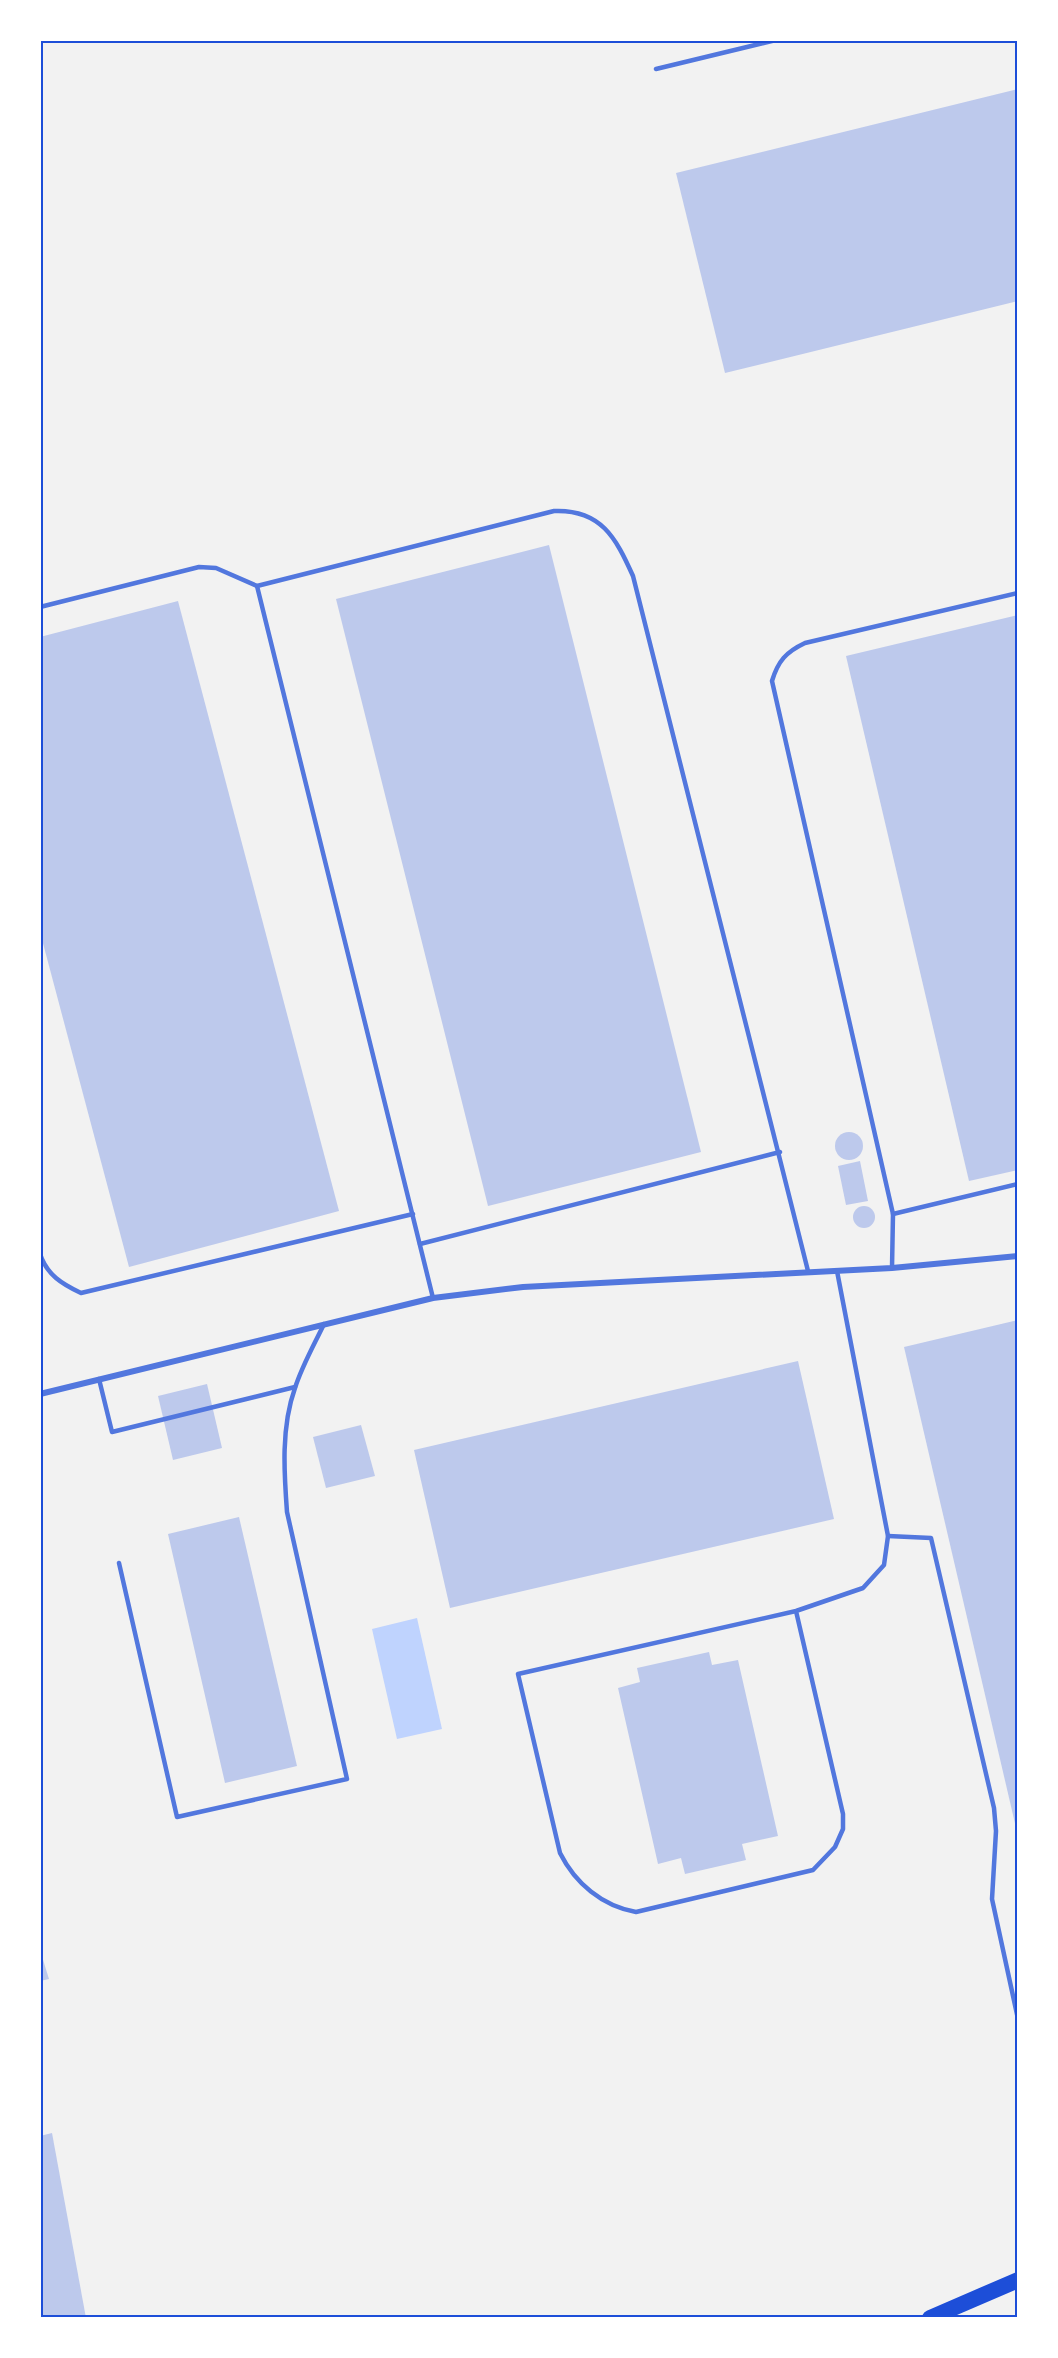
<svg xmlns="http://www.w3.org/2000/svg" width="1058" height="2358" viewBox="0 0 1058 2358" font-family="'Exo 2',sans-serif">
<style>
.water{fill:#bfd3fe}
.building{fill:#bdc9ec}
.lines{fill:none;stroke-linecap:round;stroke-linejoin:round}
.service{stroke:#5277de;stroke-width:4.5}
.minor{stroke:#5277de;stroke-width:6}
.motorway{stroke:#1d4ed8;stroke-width:16}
.neatline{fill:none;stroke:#1d4ed8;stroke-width:2}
</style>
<rect width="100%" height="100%" fill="#f2f2f2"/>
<path class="water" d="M 417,1618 L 442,1729 L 397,1739 L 372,1629 Z"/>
<g class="building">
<path d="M 1018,89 L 1018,301 L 725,373 L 676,173 Z"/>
<path d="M 549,545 L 701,1152 L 488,1206 L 336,599 Z"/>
<path d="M 178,601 L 339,1211 L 129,1267 L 40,932 L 40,637 Z"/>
<path d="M 1018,615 L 1018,1170 L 969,1181 L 846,656 Z"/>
<circle cx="849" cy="1146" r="14"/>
<path d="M 860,1161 L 868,1201 L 846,1205 L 838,1166 Z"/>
<circle cx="864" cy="1217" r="11"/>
<path d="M 1018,1320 L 1018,1832 L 1017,1832 L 904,1347 Z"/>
<path d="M 798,1361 L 834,1519 L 450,1608 L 414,1450 Z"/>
<path d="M 207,1384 L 222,1448 L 173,1460 L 158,1396 Z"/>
<path d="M 361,1425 L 375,1476 L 326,1488 L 313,1437 Z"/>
<path d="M 239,1517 L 297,1766 L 225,1783 L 168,1534 Z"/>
<path d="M 709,1652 L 712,1665 L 738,1660 L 778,1836 L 742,1844 L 746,1860 L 685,1874 L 681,1858 L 658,1864 L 618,1688 L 640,1682 L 637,1668 Z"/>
<path d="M 40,1950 L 49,1979 L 40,1981 Z"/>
<path d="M 52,2133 L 86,2318 L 40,2318 L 40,2136 Z"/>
</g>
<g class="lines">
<g class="service">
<path d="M 656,69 L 776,40"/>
<path d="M 257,586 L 433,1298"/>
<path d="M 40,607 L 199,567 L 216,568 L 257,586 L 554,511 C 601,509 616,538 633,576 L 808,1271"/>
<path d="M 893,1214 L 1018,1184"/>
<path d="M 420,1244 L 780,1152"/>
<path d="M 40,1254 C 47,1275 62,1284 81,1293 L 413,1214"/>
<path d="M 892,1268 L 893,1214 L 772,681 C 778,661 786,652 805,643 L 1018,593"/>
<path d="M 99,1379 L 112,1432 L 295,1387"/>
<path d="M 888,1536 L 931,1538 L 994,1808 L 996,1831 L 992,1899 L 1018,2019"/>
<path d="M 119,1563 L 177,1817 L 347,1779 L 287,1512 C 284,1472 281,1427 295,1388 C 302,1366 314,1345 324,1324"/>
<path d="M 796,1611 L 843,1814 L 843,1829 L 835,1847 L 813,1870 L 636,1912 C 602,1906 575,1883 560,1853 L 518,1674 L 796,1611 L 863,1588 L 884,1565 L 888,1536 L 837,1271"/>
</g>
<path class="minor" d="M 40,1394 L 433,1298 L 523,1287 L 892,1268 L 1018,1256"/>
<path class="motorway" d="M 930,2318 L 1018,2280"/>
</g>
<rect width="1058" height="2358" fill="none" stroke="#ffffff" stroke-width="84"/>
<rect x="42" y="42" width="974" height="2274" class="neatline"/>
</svg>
